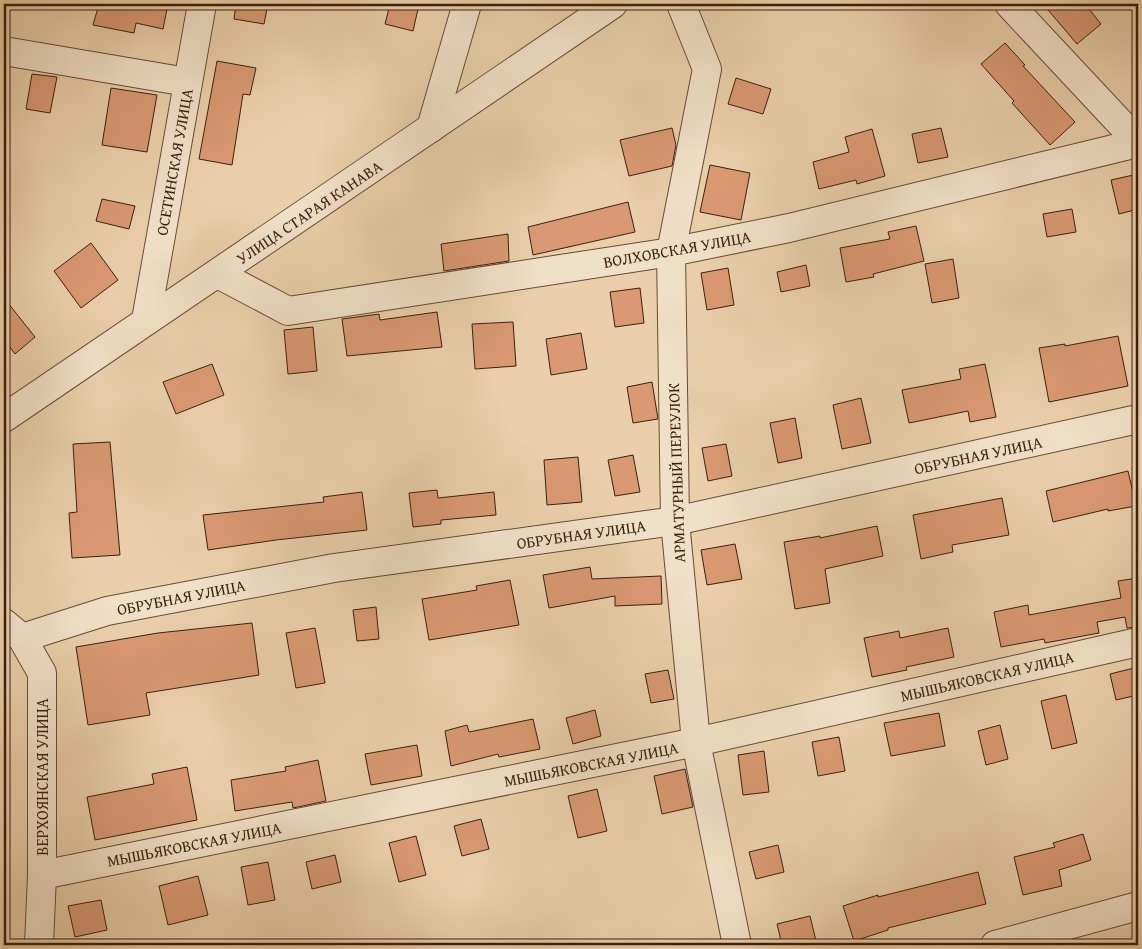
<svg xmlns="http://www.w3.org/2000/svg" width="1142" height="949" viewBox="0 0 1142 949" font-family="'Gentium Book Plus',serif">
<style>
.building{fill:#d99973;stroke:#3d1f0f}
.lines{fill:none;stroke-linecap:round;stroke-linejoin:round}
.minor-casing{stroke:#684b36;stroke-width:30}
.minor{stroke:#f1e0c8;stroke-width:28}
.labels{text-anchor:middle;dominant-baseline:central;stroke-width:4;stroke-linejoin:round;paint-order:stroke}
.street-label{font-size:16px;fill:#3d1f0f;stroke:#f1e0c8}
</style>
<rect width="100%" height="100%" fill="#e9d0aa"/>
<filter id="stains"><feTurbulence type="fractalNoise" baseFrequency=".004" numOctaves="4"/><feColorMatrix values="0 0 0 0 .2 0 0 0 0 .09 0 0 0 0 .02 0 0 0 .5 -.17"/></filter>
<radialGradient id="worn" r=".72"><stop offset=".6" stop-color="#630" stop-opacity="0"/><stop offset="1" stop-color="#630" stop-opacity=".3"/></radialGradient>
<g class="building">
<path d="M 99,4 L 168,4 L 163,29 L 136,23 L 134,33 L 93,25 Z"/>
<path d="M 236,4 L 268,4 L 264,24 L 234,19 Z"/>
<path d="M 390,4 L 418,9 L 413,31 L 385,24 Z"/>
<path d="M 1043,4 L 1085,4 L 1101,24 L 1077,44 Z"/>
<path d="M 1005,43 L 1025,65 L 1023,66 L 1075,122 L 1050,145 L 1012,103 L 1014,101 L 981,64 Z"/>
<path d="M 217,61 L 256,68 L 250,95 L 243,94 L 232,165 L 199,159 Z"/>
<path d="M 32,74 L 57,77 L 50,113 L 26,109 Z"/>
<path d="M 736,78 L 771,89 L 763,114 L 728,104 Z"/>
<path d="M 111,88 L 157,95 L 147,152 L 102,145 Z"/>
<path d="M 672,128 L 676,145 L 672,166 L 629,176 L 620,140 Z"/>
<path d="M 941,128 L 948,157 L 918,163 L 912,134 Z"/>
<path d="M 872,129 L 885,176 L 857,184 L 856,180 L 819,189 L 813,162 L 849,152 L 845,137 Z"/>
<path d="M 710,165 L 750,173 L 741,220 L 700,212 Z"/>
<path d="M 1138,174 L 1138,209 L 1119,214 L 1111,180 Z"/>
<path d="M 102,199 L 135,206 L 129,229 L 96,221 Z"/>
<path d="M 628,202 L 635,232 L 533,255 L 528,227 Z"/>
<path d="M 1072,209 L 1076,232 L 1047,237 L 1043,214 Z"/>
<path d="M 916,226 L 924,261 L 873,274 L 874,277 L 846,282 L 840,248 L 890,239 L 888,232 Z"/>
<path d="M 508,234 L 509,261 L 444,271 L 441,244 Z"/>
<path d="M 91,243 L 118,280 L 81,308 L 54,271 Z"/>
<path d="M 953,259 L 959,298 L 932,303 L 925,264 Z"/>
<path d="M 806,265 L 810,286 L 781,292 L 777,272 Z"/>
<path d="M 728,268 L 734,305 L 707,310 L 701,273 Z"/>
<path d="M 640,288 L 644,323 L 615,327 L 610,292 Z"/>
<path d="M 4,298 L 35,337 L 15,354 L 4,339 Z"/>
<path d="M 437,312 L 442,347 L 347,356 L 342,319 L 379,314 L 380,320 Z"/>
<path d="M 513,322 L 516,366 L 475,369 L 472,324 Z"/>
<path d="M 313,327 L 317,371 L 288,374 L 284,330 Z"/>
<path d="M 581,333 L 587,369 L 551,375 L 546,339 Z"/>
<path d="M 1118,336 L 1128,386 L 1049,402 L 1039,348 L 1065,344 L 1065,346 Z"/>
<path d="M 212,364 L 224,395 L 176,414 L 163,382 Z"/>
<path d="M 985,364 L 996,417 L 970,422 L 968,411 L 909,423 L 902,390 L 961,379 L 959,369 Z"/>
<path d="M 652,382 L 658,419 L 633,423 L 627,387 Z"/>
<path d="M 861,398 L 871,443 L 842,449 L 833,405 Z"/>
<path d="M 795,418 L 802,458 L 778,463 L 770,423 Z"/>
<path d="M 110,442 L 120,555 L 72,558 L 69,513 L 77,512 L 73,444 Z"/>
<path d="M 726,444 L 732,476 L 708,481 L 702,448 Z"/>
<path d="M 633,455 L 640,492 L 615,496 L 608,460 Z"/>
<path d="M 578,457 L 582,502 L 547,505 L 544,460 Z"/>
<path d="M 1128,471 L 1136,506 L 1108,511 L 1108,509 L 1053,522 L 1046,491 Z"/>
<path d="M 437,490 L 438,498 L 494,492 L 496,515 L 441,520 L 441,524 L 413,527 L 409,493 Z"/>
<path d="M 362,492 L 367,530 L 276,540 L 208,550 L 203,515 L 324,502 L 323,497 Z"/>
<path d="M 1002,498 L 1009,535 L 952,545 L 953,552 L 921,559 L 913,515 Z"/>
<path d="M 877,526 L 883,556 L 825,569 L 830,603 L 795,609 L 784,542 L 820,536 L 820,538 Z"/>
<path d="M 735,544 L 742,579 L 707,585 L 701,550 Z"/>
<path d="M 590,567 L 592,579 L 661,576 L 662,604 L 615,606 L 615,596 L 549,608 L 543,575 Z"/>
<path d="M 1138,578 L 1138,627 L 1127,628 L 1125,617 L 1097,622 L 1099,633 L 1045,643 L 1044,639 L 1001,647 L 994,612 L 1028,605 L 1029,615 L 1121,598 L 1118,581 Z"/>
<path d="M 510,580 L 519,625 L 429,640 L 422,599 L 477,590 L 476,586 Z"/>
<path d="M 376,607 L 379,639 L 357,641 L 353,610 Z"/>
<path d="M 252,623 L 259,675 L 146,693 L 150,715 L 88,725 L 76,647 L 158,633 Z"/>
<path d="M 315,628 L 325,683 L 296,688 L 286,633 Z"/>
<path d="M 948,628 L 954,657 L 906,667 L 907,670 L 872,677 L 864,638 L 899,631 L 900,638 Z"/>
<path d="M 1138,667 L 1138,695 L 1116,700 L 1110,674 Z"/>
<path d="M 668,670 L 674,699 L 651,703 L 645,674 Z"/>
<path d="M 1066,695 L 1077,743 L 1052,749 L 1041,701 Z"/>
<path d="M 595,710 L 601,736 L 573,744 L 566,718 Z"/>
<path d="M 939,713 L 945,746 L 891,756 L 884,723 Z"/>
<path d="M 533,719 L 540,749 L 499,757 L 498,754 L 451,766 L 445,731 L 467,725 L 469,732 Z"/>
<path d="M 1000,725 L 1008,759 L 986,765 L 978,731 Z"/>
<path d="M 839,737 L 845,771 L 818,776 L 812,742 Z"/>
<path d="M 417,745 L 422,776 L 371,785 L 365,754 Z"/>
<path d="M 764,751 L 769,792 L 743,795 L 738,755 Z"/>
<path d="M 318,760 L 326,801 L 293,808 L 292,802 L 235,811 L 231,780 L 286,771 L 285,767 Z"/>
<path d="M 187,767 L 197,820 L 95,840 L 87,797 L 154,784 L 152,774 Z"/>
<path d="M 685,769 L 693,807 L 662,814 L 654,776 Z"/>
<path d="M 597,789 L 607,831 L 578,838 L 568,796 Z"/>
<path d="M 481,819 L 489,849 L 462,856 L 454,826 Z"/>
<path d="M 1083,834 L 1091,860 L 1059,870 L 1062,886 L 1023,895 L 1014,857 L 1055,847 L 1053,843 Z"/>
<path d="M 416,836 L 426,875 L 399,882 L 389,843 Z"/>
<path d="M 778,845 L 784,872 L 756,879 L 749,852 Z"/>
<path d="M 335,855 L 341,882 L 312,889 L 306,862 Z"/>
<path d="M 268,862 L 275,900 L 248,905 L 241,867 Z"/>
<path d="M 978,872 L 986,904 L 888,928 L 888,930 L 854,941 L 843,906 L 878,895 L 878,897 Z"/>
<path d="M 198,876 L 208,915 L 168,925 L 159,886 Z"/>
<path d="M 101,900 L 107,930 L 75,937 L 68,906 Z"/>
<path d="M 810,916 L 817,945 L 782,945 L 777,924 Z"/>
</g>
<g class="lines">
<defs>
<g id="minor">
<path d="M 681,4 L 707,69 L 671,252 L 675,521 L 696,742 L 737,945"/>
<path d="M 1009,4 L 1138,142"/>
<path d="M 4,51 L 187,82"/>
<path d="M 431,128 L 467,4"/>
<path d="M 218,274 L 288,311 L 671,252 L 789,228 L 1138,143"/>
<path d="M 146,320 L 202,4"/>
<path d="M 4,418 L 613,4"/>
<path d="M 4,623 L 22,638 L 42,673 L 42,875 L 39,945"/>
<path d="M 22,638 L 107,611 L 334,568 L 675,521 L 1138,419"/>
<path d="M 42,875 L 696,742 L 1138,642"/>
<path d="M 995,945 L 1138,906"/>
</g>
</defs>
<use href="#minor" class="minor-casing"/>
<use href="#minor" class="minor"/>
</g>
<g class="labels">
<g class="street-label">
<text transform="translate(174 162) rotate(-80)">ОСЕТИНСКАЯ УЛИЦА</text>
<text transform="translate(309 212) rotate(-34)">УЛИЦА СТАРАЯ КАНАВА</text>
<text transform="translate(677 249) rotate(-10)">ВОЛХОВСКАЯ УЛИЦА</text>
<text transform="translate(978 455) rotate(-12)">ОБРУБНАЯ УЛИЦА</text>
<text transform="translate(676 473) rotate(-92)">АРМАТУРНЫЙ ПЕРЕУЛОК</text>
<text transform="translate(581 534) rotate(-8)">ОБРУБНАЯ УЛИЦА</text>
<text transform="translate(181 597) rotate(-11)">ОБРУБНАЯ УЛИЦА</text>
<text transform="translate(987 676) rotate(-13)">МЫШЬЯКОВСКАЯ УЛИЦА</text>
<text transform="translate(591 764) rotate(-11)">МЫШЬЯКОВСКАЯ УЛИЦА</text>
<text transform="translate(42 777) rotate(-90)">ВЕРХОЯНСКАЯ УЛИЦА</text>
<text transform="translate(194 844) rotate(-11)">МЫШЬЯКОВСКАЯ УЛИЦА</text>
</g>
</g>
<rect width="1142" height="949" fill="none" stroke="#e9d0aa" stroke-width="20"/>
<rect x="5" y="5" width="1132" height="939" fill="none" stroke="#3d1f0f" stroke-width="2.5"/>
<rect x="10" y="10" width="1122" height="929" fill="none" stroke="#3d1f0f"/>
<rect width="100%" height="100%" filter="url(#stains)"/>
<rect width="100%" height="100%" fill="url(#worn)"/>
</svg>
